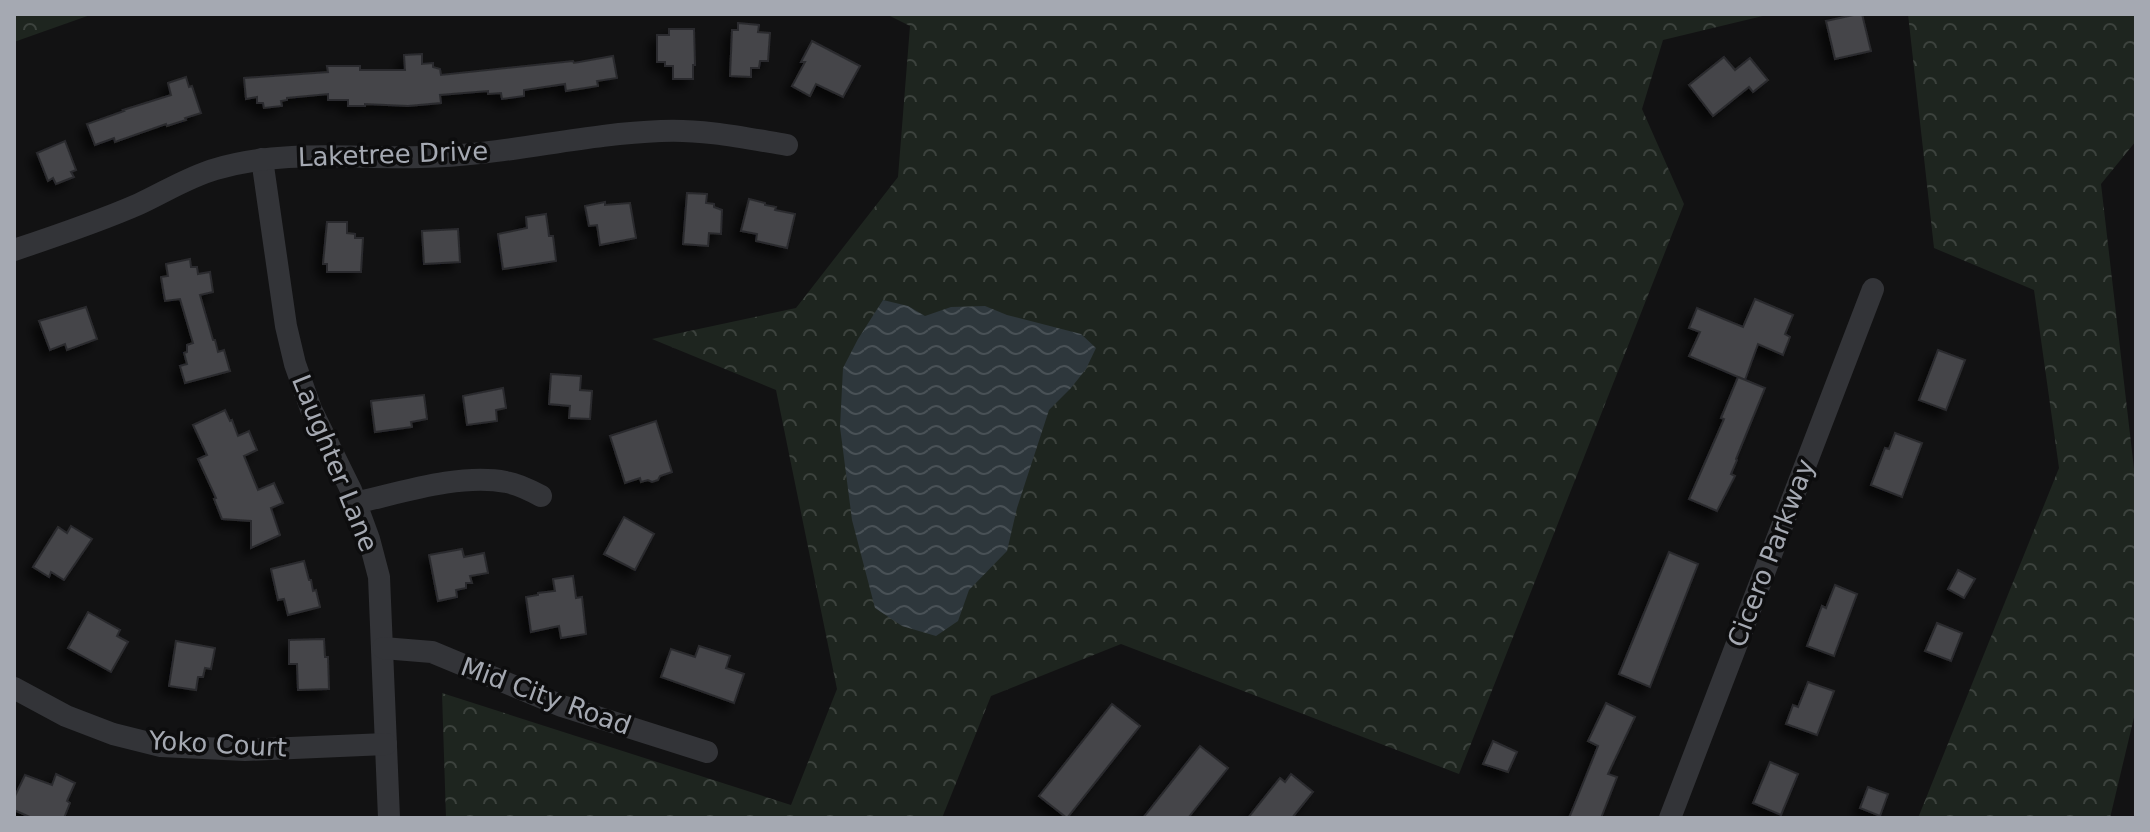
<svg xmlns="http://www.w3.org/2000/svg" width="2150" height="832" viewBox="0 0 2150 832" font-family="'DejaVu Sans',sans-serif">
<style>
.forest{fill:url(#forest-crowns)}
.water{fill:url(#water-waves)}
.building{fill:#444548;stroke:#2c2c2f;stroke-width:2;filter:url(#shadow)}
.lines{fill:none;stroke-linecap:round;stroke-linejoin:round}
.minor{stroke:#333438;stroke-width:22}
.labels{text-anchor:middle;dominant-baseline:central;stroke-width:7;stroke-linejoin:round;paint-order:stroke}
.street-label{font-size:26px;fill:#a5a9b2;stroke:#0d0d0e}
</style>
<defs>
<pattern id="forest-crowns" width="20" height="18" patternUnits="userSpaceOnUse" patternTransform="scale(2)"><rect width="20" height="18" fill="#1e251f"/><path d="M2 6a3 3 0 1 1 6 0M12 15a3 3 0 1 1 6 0" fill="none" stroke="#3c423d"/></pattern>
<pattern id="water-waves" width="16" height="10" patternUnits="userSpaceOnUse" patternTransform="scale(2)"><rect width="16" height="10" fill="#2e373c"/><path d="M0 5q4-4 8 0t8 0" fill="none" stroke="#495156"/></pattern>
<filter id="shadow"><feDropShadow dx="-7" dy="7" stdDeviation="4" flood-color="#0009"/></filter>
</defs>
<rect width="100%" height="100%" fill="#121213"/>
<g class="forest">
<path d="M 14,14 L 93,14 L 14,42 Z"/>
<path d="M 886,14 L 1771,14 L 1663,40 L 1642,109 L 1684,204 L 1459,774 L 1121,644 L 991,696 L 942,818 L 446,818 L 442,693 L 791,805 L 837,689 L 776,390 L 652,339 L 796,308 L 898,177 L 910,26 Z"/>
<path d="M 1908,14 L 2136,14 L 2136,141 L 2101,184 L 2136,486 L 2136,709 L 2110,818 L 1918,818 L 2059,468 L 2034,290 L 1934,248 Z"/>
</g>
<path class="water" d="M 883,300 L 908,306 L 925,316 L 951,307 L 985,306 L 1007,315 L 1081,334 L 1096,348 L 1086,369 L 1071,388 L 1049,410 L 1017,508 L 1007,551 L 969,590 L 958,621 L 936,636 L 902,626 L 875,608 L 852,520 L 840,427 L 843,368 L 858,339 Z"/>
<g class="building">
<path d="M 1858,14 L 1862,14 L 1871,51 L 1835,59 L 1826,21 Z"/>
<path d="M 738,23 L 759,25 L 758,32 L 770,33 L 768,61 L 760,61 L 759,68 L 751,68 L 751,77 L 730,76 L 732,30 L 738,30 Z"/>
<path d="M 669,29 L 694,29 L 695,65 L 693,65 L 693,79 L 673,79 L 673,66 L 665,66 L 665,62 L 657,62 L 657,35 L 669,35 Z"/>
<path d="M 812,41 L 860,66 L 843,97 L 816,84 L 810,96 L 792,86 L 805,62 L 801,62 Z"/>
<path d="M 422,54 L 422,64 L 433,63 L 433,67 L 440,69 L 441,75 L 573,61 L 574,63 L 613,56 L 617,78 L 597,81 L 598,86 L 566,91 L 565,84 L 524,90 L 524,96 L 502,99 L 501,93 L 488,94 L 488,91 L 440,95 L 441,103 L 408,106 L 365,104 L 365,106 L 348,106 L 348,100 L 328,100 L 328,94 L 287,98 L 287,100 L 281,101 L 282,106 L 264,108 L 263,103 L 257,103 L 257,97 L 246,99 L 244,78 L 328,72 L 327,66 L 360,66 L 360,70 L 405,70 L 404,55 Z"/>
<path d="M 1724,57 L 1735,70 L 1750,58 L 1768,80 L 1753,92 L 1749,87 L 1713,116 L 1689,85 Z"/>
<path d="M 186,77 L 189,87 L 192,86 L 201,113 L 185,118 L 186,120 L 167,126 L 166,124 L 115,142 L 114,138 L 95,145 L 87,124 L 124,111 L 123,110 L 171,95 L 168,83 Z"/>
<path d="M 65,141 L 76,170 L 71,172 L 74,177 L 56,184 L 53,178 L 48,181 L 37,153 Z"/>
<path d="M 687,193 L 707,194 L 706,203 L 714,204 L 714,207 L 722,210 L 721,234 L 709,233 L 708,246 L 683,244 Z"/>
<path d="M 749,199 L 765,203 L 765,205 L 776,207 L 775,210 L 795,214 L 787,248 L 756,241 L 757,234 L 741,231 Z"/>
<path d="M 605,202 L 605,205 L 630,203 L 636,238 L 600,245 L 597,225 L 589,226 L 585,206 Z"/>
<path d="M 546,214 L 549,236 L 553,236 L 556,261 L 503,269 L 498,234 L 527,228 L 526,217 Z"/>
<path d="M 327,222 L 347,222 L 347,233 L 355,234 L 355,238 L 363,238 L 361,272 L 327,272 L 327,264 L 323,264 Z"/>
<path d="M 458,229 L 460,262 L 424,264 L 422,231 Z"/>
<path d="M 190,259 L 191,267 L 197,267 L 198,274 L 210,272 L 213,292 L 200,295 L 213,340 L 215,340 L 218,352 L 224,350 L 230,371 L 185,383 L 180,366 L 187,364 L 184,353 L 187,352 L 187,345 L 193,343 L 180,299 L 165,301 L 161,277 L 168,276 L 166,264 Z"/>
<path d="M 1755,299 L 1793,315 L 1785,334 L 1790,337 L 1783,355 L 1758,344 L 1745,380 L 1689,356 L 1700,332 L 1689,328 L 1697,308 L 1743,327 Z"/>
<path d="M 86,307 L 97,339 L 67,350 L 65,344 L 50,350 L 39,321 Z"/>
<path d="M 1938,350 L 1965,360 L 1946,410 L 1919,400 Z"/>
<path d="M 551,374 L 581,376 L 580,390 L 592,391 L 590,419 L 569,418 L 570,406 L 549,404 Z"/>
<path d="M 1738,377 L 1765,388 L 1736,459 L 1737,460 L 1731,474 L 1735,476 L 1717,511 L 1689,499 L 1724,419 L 1721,418 Z"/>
<path d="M 503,388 L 506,408 L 496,410 L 497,421 L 467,425 L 463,396 Z"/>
<path d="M 424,395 L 427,419 L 411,422 L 412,427 L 375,432 L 371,401 Z"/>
<path d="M 225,410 L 230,421 L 232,420 L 238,436 L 249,431 L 257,450 L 244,456 L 258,490 L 274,483 L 283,503 L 271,508 L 280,535 L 251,548 L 251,521 L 222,519 L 214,499 L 216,498 L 198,459 L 207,455 L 193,425 Z"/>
<path d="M 656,421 L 672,472 L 660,476 L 658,480 L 652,482 L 648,480 L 641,482 L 640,478 L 625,483 L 610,436 Z"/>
<path d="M 1895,433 L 1922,443 L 1902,497 L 1871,485 L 1885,448 L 1889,449 Z"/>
<path d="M 624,517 L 654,534 L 635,570 L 604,554 Z"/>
<path d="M 71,526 L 92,539 L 64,580 L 51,572 L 49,577 L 33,567 L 58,527 L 67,533 Z"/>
<path d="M 462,549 L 464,557 L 484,553 L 488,573 L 470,576 L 472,583 L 466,583 L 466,588 L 456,590 L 457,597 L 438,601 L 429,555 Z"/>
<path d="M 1669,552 L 1698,564 L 1650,687 L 1619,674 Z"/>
<path d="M 304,561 L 309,580 L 311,580 L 313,591 L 316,590 L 320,607 L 288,615 L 284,599 L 278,600 L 271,569 Z"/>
<path d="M 1958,570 L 1975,579 L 1964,598 L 1948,589 Z"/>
<path d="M 573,576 L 576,598 L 582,597 L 586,634 L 561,638 L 559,626 L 531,632 L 526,597 L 538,595 L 538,593 L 555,591 L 553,579 Z"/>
<path d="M 1835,585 L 1857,594 L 1834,656 L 1807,646 L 1822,606 L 1826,608 Z"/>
<path d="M 88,612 L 120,630 L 117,636 L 128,642 L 111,672 L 68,648 Z"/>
<path d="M 1937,623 L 1962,633 L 1951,661 L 1925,651 Z"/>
<path d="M 324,639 L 325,657 L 328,657 L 329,689 L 298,690 L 297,664 L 289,664 L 289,640 Z"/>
<path d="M 176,641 L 215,648 L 211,669 L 205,668 L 203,677 L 198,677 L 196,690 L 169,686 Z"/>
<path d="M 699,646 L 730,656 L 726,668 L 744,674 L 734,703 L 661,677 L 671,649 L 695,657 Z"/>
<path d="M 1808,682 L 1834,691 L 1817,735 L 1786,724 L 1793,705 L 1798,707 Z"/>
<path d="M 1606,703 L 1635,717 L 1608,774 L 1617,777 L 1601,818 L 1569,818 L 1598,746 L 1588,741 Z"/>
<path d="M 1112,704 L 1140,726 L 1067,818 L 1039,796 Z"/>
<path d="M 1493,741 L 1517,752 L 1508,772 L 1483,764 Z"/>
<path d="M 1200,746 L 1228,768 L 1188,818 L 1143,818 Z"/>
<path d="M 1770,762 L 1798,774 L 1781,815 L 1753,803 Z"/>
<path d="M 56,774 L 75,783 L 67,801 L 70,803 L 64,818 L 32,818 L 14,810 L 14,798 L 25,775 L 52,785 Z"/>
<path d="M 1291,774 L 1313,792 L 1292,818 L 1248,818 L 1280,778 L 1285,782 Z"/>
<path d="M 1868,787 L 1888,794 L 1880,816 L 1860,808 Z"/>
</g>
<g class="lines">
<g class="minor">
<path d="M 262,159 L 286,326 L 295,364 L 311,409 L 351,490 L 369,539 L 379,577 L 389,818"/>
<path d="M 14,250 C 56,236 98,222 139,204 C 165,192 188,177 216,169 C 283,149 352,159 421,157 C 502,156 580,134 661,131 C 704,129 745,138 787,145"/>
<path d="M 355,503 C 400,493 460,473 506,482 C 518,484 530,490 541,496"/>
<path d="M 383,648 L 432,652 L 562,706 L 707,752"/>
<path d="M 14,688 L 66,716 L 113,734 L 161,746 L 245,750 L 386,744"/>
<path d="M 1670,818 L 1873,289"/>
</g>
</g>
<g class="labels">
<g class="street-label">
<text transform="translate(393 154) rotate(-2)">Laketree Drive</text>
<text transform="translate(335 463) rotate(68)">Laughter Lane</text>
<text transform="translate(1771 553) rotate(-69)">Cicero Parkway</text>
<text transform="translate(546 696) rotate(20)">Mid City Road</text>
<text transform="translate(218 744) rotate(3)">Yoko Court</text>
</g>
</g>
<rect width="2150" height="832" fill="none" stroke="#a5a9b2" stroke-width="32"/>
</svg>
